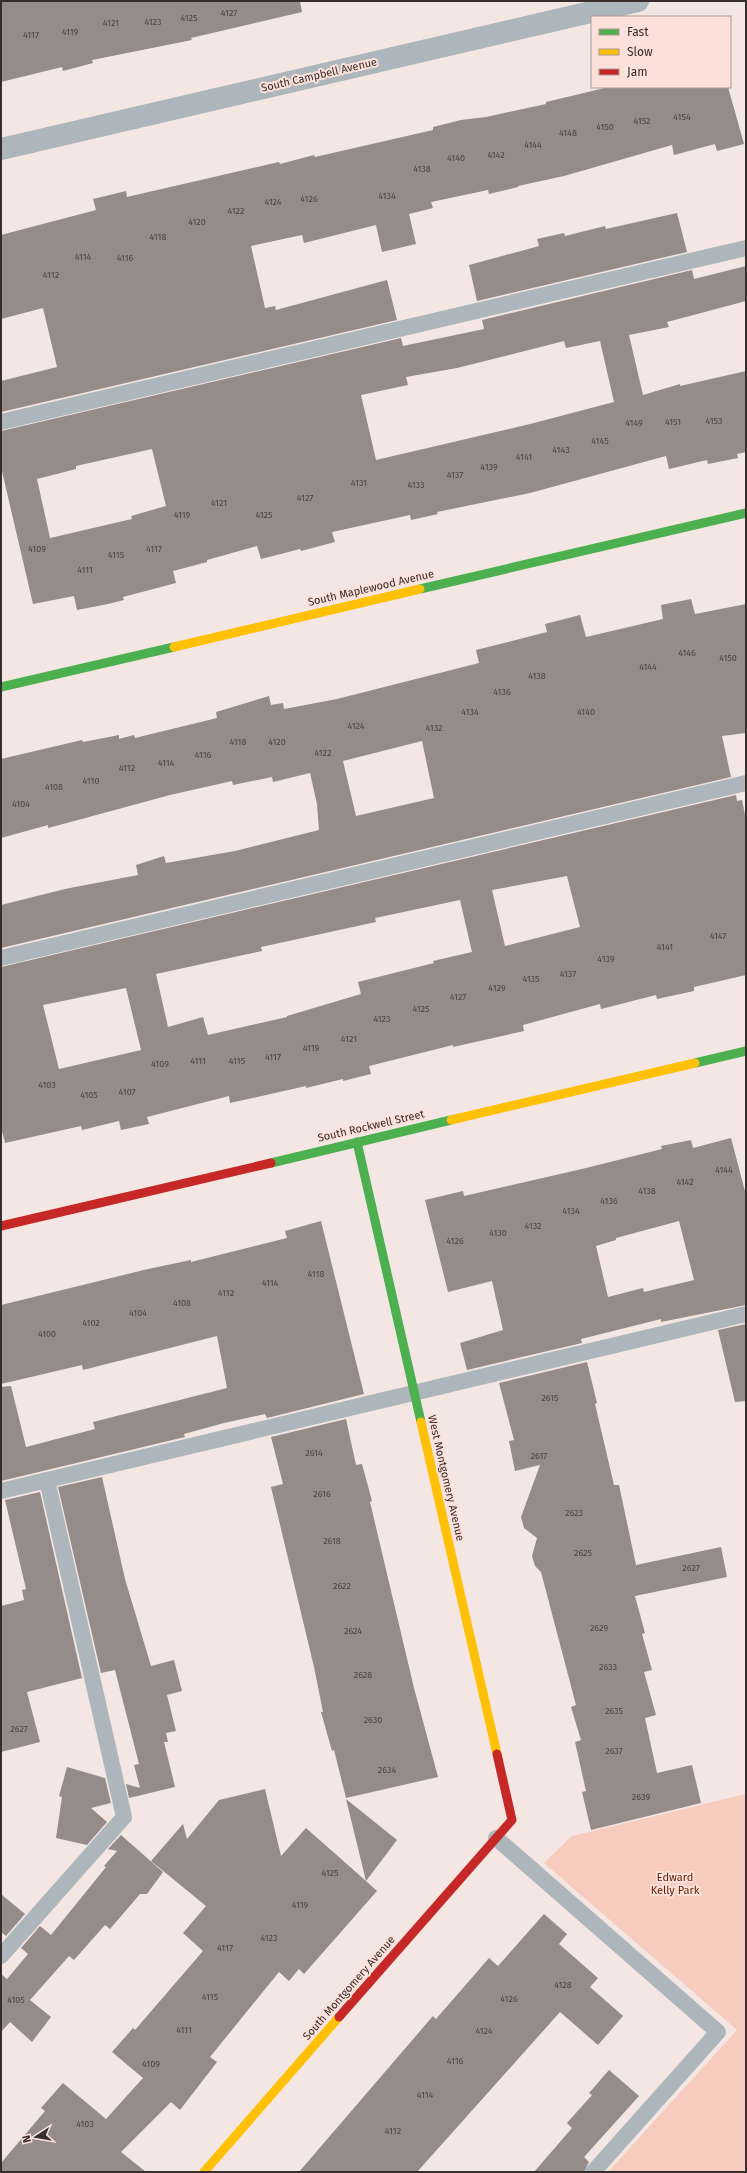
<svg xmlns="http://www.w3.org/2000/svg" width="747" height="2173" viewBox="0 0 747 2173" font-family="'Fira Sans',sans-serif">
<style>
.green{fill:#f7cbbe}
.building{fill:#958b88;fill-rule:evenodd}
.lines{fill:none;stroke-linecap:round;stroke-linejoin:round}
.lane{stroke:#adb6ba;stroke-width:16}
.street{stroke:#adb6ba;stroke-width:22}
.fast{stroke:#4caf50;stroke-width:9}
.slow{stroke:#ffc107;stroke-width:9}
.jam{stroke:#c62828;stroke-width:9}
.labels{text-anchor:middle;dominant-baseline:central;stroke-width:4;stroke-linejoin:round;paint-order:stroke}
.number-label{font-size:9px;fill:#4e4442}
.street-label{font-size:11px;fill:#372d2a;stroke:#fce1da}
.park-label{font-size:11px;fill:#631e07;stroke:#fce1da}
</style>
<rect width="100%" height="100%" fill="#f4e6e2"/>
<path class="green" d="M 746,1794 L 746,2172 L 608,2172 L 737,2030 L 544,1863 L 572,1836 Z"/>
<g class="building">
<path d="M 1,1 L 300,1 L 302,12 L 191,38 L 192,40 L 92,60 L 93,63 L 63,71 L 62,67 L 1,82 Z"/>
<path d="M 609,87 L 728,87 L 744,144 L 717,151 L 715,144 L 674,155 L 672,145 L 564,176 L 518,186 L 518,187 L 489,194 L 488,190 L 431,202 L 433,208 L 409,214 L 416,244 L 382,252 L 376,225 L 304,243 L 302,235 L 251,246 L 265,308 L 275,306 L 276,310 L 387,280 L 397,320 L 1,412 L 1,381 L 57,367 L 43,308 L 1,319 L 1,235 L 96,210 L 93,199 L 126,191 L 127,197 L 279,162 L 280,164 L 314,155 L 315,157 L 433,130 L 433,127 L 461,120 L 486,117 L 546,104 L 546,102 Z"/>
<path d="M 677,213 L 687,252 L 477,301 L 469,265 L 539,246 L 537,239 L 564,233 L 565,236 L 605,226 L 606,229 Z"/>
<path d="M 746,266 L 746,301 L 667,322 L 669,327 L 629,335 L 643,395 L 680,384 L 680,386 L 746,371 L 746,452 L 737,454 L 738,458 L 708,464 L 707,460 L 669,469 L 666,456 L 530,493 L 437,512 L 438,514 L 411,520 L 410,515 L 332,532 L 335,542 L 301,551 L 300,549 L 261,559 L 257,546 L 207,560 L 207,562 L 173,571 L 176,583 L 123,597 L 124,600 L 108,604 L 77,610 L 74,596 L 33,604 L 1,467 L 1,431 L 401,338 L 403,346 L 484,329 L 482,320 L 692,270 L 694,279 ZM 564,341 L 566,348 L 600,341 L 614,402 L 530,424 L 376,460 L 361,395 L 408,385 L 406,377 L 457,368 ZM 152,449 L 166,506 L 131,516 L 132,519 L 50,538 L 37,479 L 76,469 L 76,466 Z"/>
<path d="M 691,599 L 695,614 L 746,604 L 746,733 L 722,736 L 731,777 L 1,948 L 1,905 L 65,889 L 138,875 L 136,865 L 164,856 L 166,863 L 235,851 L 319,830 L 317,804 L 310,773 L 273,782 L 272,777 L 233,785 L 232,781 L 170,795 L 78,820 L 48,828 L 48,825 L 1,838 L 1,759 L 82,740 L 83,742 L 119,735 L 119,739 L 134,735 L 135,738 L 217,718 L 216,712 L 269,696 L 271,705 L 283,703 L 284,709 L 337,699 L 479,663 L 476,650 L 547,632 L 545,624 L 580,615 L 586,637 L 663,619 L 661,605 ZM 422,741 L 434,798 L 356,816 L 343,761 Z"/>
<path d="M 736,795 L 737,801 L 742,800 L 746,820 L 746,975 L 694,987 L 694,991 L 657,999 L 656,995 L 601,1009 L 600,1004 L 523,1025 L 524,1031 L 453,1047 L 453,1045 L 369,1066 L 371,1074 L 343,1081 L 343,1079 L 306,1088 L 306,1086 L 230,1103 L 229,1096 L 147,1117 L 149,1124 L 121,1130 L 119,1121 L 82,1130 L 81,1126 L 5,1143 L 1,1127 L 1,967 ZM 567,876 L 580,927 L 505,946 L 492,890 ZM 460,900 L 472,952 L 433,961 L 434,963 L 358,982 L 361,994 L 287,1016 L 287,1017 L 208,1035 L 203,1017 L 168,1027 L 156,974 L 262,951 L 261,947 L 376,922 L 375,918 ZM 126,988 L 141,1050 L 59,1069 L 43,1005 Z"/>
<path d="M 731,1138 L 746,1195 L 746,1305 L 661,1322 L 661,1319 L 581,1339 L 582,1343 L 467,1370 L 460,1343 L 503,1330 L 492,1281 L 448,1292 L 425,1200 L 463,1191 L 464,1196 L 586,1168 L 662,1149 L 661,1146 L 691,1140 L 693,1148 ZM 679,1221 L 694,1280 L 644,1292 L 643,1288 L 608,1297 L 596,1246 L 616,1240 L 616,1238 Z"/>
<path d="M 321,1221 L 364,1394 L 267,1418 L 265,1414 L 224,1423 L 184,1434 L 185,1437 L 1,1481 L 1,1387 L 11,1386 L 26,1447 L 95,1429 L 93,1422 L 227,1388 L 217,1336 L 83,1370 L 82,1365 L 1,1384 L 1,1305 L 148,1269 L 191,1260 L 191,1262 L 287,1238 L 285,1231 Z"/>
<path d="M 746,1324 L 746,1401 L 735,1402 L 718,1330 Z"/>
<path d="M 587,1362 L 597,1403 L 595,1404 L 614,1485 L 619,1485 L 636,1565 L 721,1547 L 727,1577 L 635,1596 L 645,1633 L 642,1634 L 652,1670 L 644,1672 L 656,1715 L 645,1718 L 657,1773 L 692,1765 L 701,1803 L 591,1830 L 582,1792 L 586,1791 L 575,1742 L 581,1740 L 571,1707 L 576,1705 L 541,1572 L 535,1566 L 532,1556 L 537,1538 L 524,1528 L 521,1517 L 540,1465 L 515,1471 L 509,1441 L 514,1440 L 499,1383 Z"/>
<path d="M 346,1419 L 356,1465 L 362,1464 L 372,1501 L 370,1502 L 414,1688 L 438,1777 L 346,1798 L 334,1750 L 332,1751 L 321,1712 L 323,1712 L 314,1667 L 271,1487 L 283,1484 L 271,1437 Z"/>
<path d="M 102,1477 L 125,1579 L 151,1666 L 174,1660 L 182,1691 L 167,1695 L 176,1731 L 166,1733 L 168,1742 L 164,1742 L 175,1787 L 129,1798 L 126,1784 L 140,1788 L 134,1765 L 139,1764 L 115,1670 L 101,1673 L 58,1487 Z"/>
<path d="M 40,1492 L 82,1678 L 27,1692 L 40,1742 L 1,1752 L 1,1606 L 24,1600 L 22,1590 L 26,1589 L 5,1500 Z"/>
<path d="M 67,1767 L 105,1778 L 111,1803 L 91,1808 L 107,1822 L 87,1845 L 56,1838 L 62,1797 L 59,1796 Z"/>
<path d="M 265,1789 L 281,1856 L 306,1828 L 366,1881 L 346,1799 L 397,1840 L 366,1881 L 377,1891 L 304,1974 L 299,1969 L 289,1981 L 279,1972 L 210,2057 L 217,2062 L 180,2110 L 171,2102 L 121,2152 L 146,2172 L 1,2172 L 1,2163 L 45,2111 L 41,2108 L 63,2083 L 106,2119 L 143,2078 L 112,2052 L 133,2028 L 135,2030 L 203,1951 L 183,1933 L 206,1906 L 151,1861 L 183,1824 L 187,1839 L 219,1800 Z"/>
<path d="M 121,1835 L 163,1872 L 147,1894 L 140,1894 L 110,1929 L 105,1925 L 74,1960 L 69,1956 L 30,2000 L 51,2017 L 32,2042 L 10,2022 L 1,2032 L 1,1974 L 7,1979 L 28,1954 L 21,1948 L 40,1926 L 51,1935 L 106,1867 L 104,1866 L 117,1851 L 108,1849 Z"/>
<path d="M 1,1894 L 25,1914 L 6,1936 L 1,1932 Z"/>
<path d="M 544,1914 L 567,1934 L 559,1944 L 598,1978 L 590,1987 L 623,2016 L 598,2045 L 560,2012 L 417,2172 L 299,2172 L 433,2016 L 436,2019 L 489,1958 L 498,1966 Z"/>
<path d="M 609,2070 L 639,2096 L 584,2157 L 589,2162 L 584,2172 L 534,2172 L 572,2128 L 567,2123 L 592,2095 L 589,2093 Z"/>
</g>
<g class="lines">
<g class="lane">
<path d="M 1,422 L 746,248"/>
<path d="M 1,958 L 746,783"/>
<path d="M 1,1491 L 746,1314"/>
<path d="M 496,1838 L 718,2032 L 593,2172"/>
<path d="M 1,1956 L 124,1817 L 47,1480"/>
</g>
<path class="street" d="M 1,149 L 638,1"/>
<g class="fast">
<path d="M 420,589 L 746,513"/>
<path d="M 1,687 L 174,647"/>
<path d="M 695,1063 L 746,1051"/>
<path d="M 357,1142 L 421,1422"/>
<path d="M 271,1163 L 451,1120"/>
</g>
<g class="slow">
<path d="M 174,647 L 420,589"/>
<path d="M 451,1120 L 695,1063"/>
<path d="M 421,1422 L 497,1754"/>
<path d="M 204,2172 L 339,2017"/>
</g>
<g class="jam">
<path d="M 1,1226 L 271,1163"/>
<path d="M 339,2017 L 512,1820 L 497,1754"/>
</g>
</g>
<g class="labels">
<g class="number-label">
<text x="229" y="13">4127</text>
<text x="189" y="18">4125</text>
<text x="153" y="22">4123</text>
<text x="111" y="23">4121</text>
<text x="70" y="32">4119</text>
<text x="31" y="35">4117</text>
<text x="682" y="117">4154</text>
<text x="642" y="121">4152</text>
<text x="605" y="127">4150</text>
<text x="568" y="133">4148</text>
<text x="533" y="145">4144</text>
<text x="496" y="155">4142</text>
<text x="456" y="158">4140</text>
<text x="422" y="169">4138</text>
<text x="387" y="196">4134</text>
<text x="309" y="199">4126</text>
<text x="273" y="202">4124</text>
<text x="236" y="211">4122</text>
<text x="197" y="222">4120</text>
<text x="158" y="237">4118</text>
<text x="83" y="257">4114</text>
<text x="125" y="258">4116</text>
<text x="51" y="275">4112</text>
<text x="714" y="421">4153</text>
<text x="673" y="422">4151</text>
<text x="634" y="423">4149</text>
<text x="600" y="441">4145</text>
<text x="561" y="450">4143</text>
<text x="524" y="457">4141</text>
<text x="489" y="467">4139</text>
<text x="455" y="475">4137</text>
<text x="359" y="483">4131</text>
<text x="416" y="485">4133</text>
<text x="305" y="498">4127</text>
<text x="219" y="503">4121</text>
<text x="182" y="515">4119</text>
<text x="264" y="515">4125</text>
<text x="37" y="549">4109</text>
<text x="154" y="549">4117</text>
<text x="116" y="555">4115</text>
<text x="85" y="570">4111</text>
<text x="687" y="653">4146</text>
<text x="728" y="658">4150</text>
<text x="648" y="667">4144</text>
<text x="537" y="676">4138</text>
<text x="502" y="692">4136</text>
<text x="470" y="712">4134</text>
<text x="586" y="712">4140</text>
<text x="356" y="726">4124</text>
<text x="434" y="728">4132</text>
<text x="238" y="742">4118</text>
<text x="277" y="742">4120</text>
<text x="323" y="753">4122</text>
<text x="203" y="755">4116</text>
<text x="166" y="763">4114</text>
<text x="127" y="768">4112</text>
<text x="91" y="781">4110</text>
<text x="54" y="787">4108</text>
<text x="21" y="804">4104</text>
<text x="718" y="936">4147</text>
<text x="665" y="947">4141</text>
<text x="606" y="959">4139</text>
<text x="568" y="974">4137</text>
<text x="531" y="979">4135</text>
<text x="497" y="988">4129</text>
<text x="458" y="997">4127</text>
<text x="421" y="1009">4125</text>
<text x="382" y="1019">4123</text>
<text x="349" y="1039">4121</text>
<text x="311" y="1048">4119</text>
<text x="273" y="1057">4117</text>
<text x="198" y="1061">4111</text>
<text x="237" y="1061">4115</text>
<text x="160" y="1064">4109</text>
<text x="47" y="1085">4103</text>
<text x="127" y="1092">4107</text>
<text x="89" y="1095">4105</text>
<text x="724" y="1170">4144</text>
<text x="685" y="1182">4142</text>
<text x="647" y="1191">4138</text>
<text x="609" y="1201">4136</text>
<text x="571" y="1211">4134</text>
<text x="533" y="1226">4132</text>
<text x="498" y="1233">4130</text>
<text x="455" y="1241">4126</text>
<text x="316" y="1274">4118</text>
<text x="270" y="1283">4114</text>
<text x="226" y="1293">4112</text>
<text x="182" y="1303">4108</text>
<text x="138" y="1313">4104</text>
<text x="91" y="1323">4102</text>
<text x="47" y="1334">4100</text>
<text x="550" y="1398">2615</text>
<text x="314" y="1453">2614</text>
<text x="539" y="1456">2617</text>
<text x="322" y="1494">2616</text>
<text x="574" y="1513">2623</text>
<text x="332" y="1541">2618</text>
<text x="583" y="1553">2625</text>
<text x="691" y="1568">2627</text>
<text x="342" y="1586">2622</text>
<text x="599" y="1628">2629</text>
<text x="353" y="1631">2624</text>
<text x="608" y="1667">2633</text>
<text x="363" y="1675">2628</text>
<text x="614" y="1711">2635</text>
<text x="373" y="1720">2630</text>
<text x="19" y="1729">2627</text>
<text x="614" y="1751">2637</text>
<text x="387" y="1770">2634</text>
<text x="641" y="1797">2639</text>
<text x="330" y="1873">4125</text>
<text x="300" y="1905">4119</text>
<text x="269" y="1938">4123</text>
<text x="225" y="1948">4117</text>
<text x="563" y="1985">4128</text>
<text x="210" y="1997">4115</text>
<text x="509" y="1999">4126</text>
<text x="16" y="2000">4105</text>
<text x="184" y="2030">4111</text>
<text x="484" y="2031">4124</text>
<text x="455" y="2061">4116</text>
<text x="151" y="2064">4109</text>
<text x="425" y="2095">4114</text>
<text x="85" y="2124">4103</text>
<text x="393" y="2131">4112</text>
</g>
<g class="street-label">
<text transform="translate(319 75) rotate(-13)">South Campbell Avenue</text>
<text transform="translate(371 588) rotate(-13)">South Maplewood Avenue</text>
<text transform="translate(371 1126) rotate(-13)">South Rockwell Street</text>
<text transform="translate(446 1478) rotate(77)">West Montgomery Avenue</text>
<text transform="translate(349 1988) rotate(-49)">South Montgomery Avenue</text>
</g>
<g class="park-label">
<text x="675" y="1877">Edward<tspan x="675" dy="13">Kelly Park</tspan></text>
</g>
</g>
<rect width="747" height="2173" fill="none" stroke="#372d2a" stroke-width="4"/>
<rect x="591" y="16" width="140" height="72" fill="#fce1da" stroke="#ad9994"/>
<rect x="599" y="29" width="20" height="6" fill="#4caf50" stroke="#ad9994"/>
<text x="627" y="36" font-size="12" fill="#372d2a">Fast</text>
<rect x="599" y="49" width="20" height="6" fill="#ffc107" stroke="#ad9994"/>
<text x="627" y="56" font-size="12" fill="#372d2a">Slow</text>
<rect x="599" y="69" width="20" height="6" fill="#c62828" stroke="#ad9994"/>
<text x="627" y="76" font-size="12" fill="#372d2a">Jam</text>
<g transform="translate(36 2137) rotate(258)" stroke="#fce1da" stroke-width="3" paint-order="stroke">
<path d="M0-3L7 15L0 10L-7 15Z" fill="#372d2a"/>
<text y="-6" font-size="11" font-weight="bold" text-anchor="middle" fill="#372d2a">N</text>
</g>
</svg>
